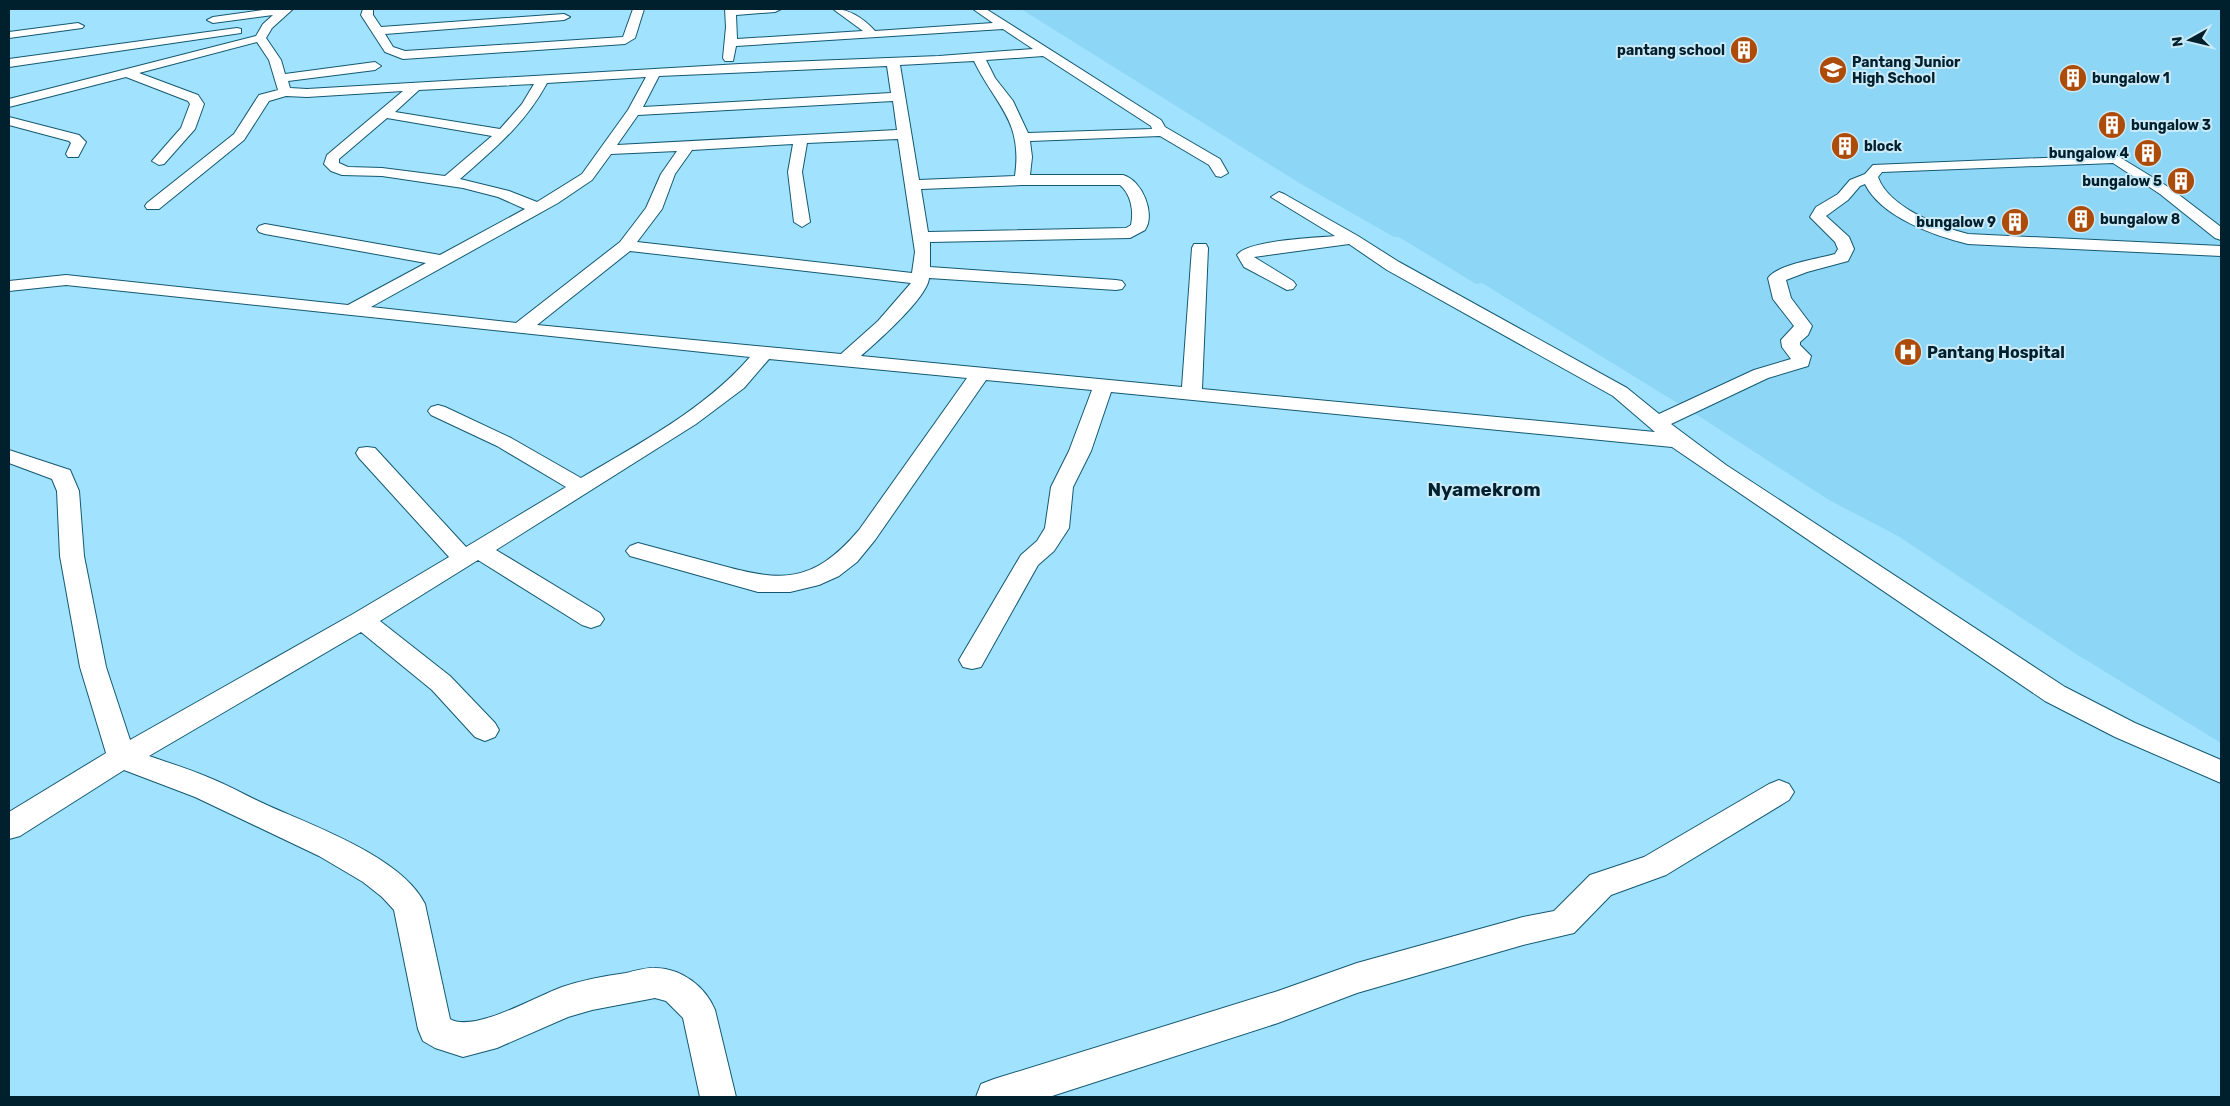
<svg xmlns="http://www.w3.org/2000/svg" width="2230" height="1106" viewBox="0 0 2230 1106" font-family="Rubik,sans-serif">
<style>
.built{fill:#8ed6f5}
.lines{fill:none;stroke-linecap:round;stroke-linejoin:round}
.minor-casing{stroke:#135972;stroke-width:2}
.minor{fill:#fff;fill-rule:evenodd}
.labels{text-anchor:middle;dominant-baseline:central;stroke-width:4;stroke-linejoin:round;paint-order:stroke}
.far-poi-label{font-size:14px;font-weight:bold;fill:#00202d;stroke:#caeaf8;text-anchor:start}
.poi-label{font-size:16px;font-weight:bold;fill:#00202d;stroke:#caeaf8;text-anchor:start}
.quarter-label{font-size:19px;font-weight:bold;fill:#00202d;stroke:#caeaf8}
</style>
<rect width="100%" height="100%" fill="#a1e2fe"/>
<path class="built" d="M 1021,9 L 2221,9 L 2221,743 L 2073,652 L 1898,536 L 1829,500 L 1705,420 L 1482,283 L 1476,284 L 1399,237 L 1394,237 L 1301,184 Z"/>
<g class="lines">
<defs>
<g id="minor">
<path d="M 270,9 L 293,9 L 272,28 L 266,38 L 281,60 L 285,74 L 375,62 L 381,66 L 375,70 L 288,81 L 290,88 L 307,89 L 740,64 L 939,56 L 1033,49 L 1003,29 L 736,46 L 733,61 L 725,61 L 723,58 L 726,27 L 725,9 L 781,9 L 775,12 L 736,15 L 737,39 L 863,31 L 833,9 C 850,9 863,18 875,31 L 993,23 L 973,9 L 986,9 L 1161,120 L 1165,127 L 1220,159 L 1228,173 L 1221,177 L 1216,176 L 1209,165 L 1160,136 L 1030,141 L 1032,157 L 1030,175 L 1123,175 C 1142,180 1156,214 1145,230 L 1130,238 L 930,242 L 930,267 L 1116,280 L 1122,281 L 1125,285 L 1122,289 L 1116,290 L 929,278 C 928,297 877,342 861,356 L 1182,387 L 1192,248 L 1194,244 L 1206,244 L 1208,248 L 1202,389 L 1655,432 L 1613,396 L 1387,270 L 1349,244 L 1254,257 L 1293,281 L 1296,285 L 1293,289 L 1287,290 L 1244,267 L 1237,255 C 1247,240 1316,238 1335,236 L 1271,197 L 1279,192 L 1284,194 L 1358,236 L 1399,262 L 1627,388 L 1659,414 L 1754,370 L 1791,359 L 1782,347 L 1781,340 L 1794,326 L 1773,299 L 1768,278 C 1778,264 1818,259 1835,254 L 1838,249 L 1835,242 L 1810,217 L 1816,207 L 1838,194 L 1850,180 L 1865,174 L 1873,165 L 2116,155 L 2170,188 L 2221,227 L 2221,240 L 2215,238 L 2160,194 L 2113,163 L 1882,172 L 1878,177 C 1888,207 1940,227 1968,234 L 2221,246 L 2221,256 L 1968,244 C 1935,236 1881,217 1865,184 L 1860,186 L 1848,200 L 1826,216 L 1849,237 L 1854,249 L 1848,261 L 1807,272 L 1786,280 L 1791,298 L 1812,326 L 1808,335 L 1800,342 L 1800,345 L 1811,356 L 1808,366 L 1768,378 L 1671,424 L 1726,465 L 2065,687 L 2135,723 L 2221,760 L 2221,783 L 2115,737 L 2045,701 L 1672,447 L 1111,392 L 1091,451 L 1073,487 L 1069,528 L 1054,551 L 1038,565 L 981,667 L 972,669 L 963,667 L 959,660 L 1021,555 L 1037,541 L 1045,528 L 1051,487 L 1069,451 L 1092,390 L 986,380 L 875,540 L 857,562 L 839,576 L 819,585 L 790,592 L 758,592 L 630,556 L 626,551 L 630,546 L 638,543 C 664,550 690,557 716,564 C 781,582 812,585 859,530 L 967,378 L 769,359 L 744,388 L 696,424 L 496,550 L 600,613 L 604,619 L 600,625 L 591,628 L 582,625 L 478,560 L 380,621 L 450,676 L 495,723 L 499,730 L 495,737 L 485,741 L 475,737 L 432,690 L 361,632 L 149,756 C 172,764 195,771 217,781 C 235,789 251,798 269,806 C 314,826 403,858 425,904 L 450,1019 C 474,1033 537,996 562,987 C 583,980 604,976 626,973 C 635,971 647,967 656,968 C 682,969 705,986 715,1010 L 736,1097 L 700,1097 L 683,1018 L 666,1001 L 655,998 L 592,1010 L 568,1017 L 497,1048 L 463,1057 L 435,1048 L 423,1041 L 418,1029 L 394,910 L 382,897 L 363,882 L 319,856 L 195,797 L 124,770 L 20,836 L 9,839 L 9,812 L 106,753 L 80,667 L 60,556 L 57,491 L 52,479 L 9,463 L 9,450 L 70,470 L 79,491 L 84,556 L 106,667 L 130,740 L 353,614 L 449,557 L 359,458 L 356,453 L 359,448 L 367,447 L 375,448 L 466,547 L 566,487 L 497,446 L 431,415 L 428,411 L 431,407 L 438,405 L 445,407 L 511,438 L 581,478 C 640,443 705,409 750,357 L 66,285 L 9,291 L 9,281 L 66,275 L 348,305 L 426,263 L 265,234 L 259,232 L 257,229 L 259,226 L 265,224 L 440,255 L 525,209 L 498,197 L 463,188 L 382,176 L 342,175 L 331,171 L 324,164 L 327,155 L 403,91 L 307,97 L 286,96 L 269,101 L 244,140 L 159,209 L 147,209 L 145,206 L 147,203 L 234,134 L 259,95 L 278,90 L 269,60 L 257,42 L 139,73 L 198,95 L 204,104 L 195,129 L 164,164 L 159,165 L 152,161 L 181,128 L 190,104 L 188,101 L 126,77 L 9,107 L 9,99 L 256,36 L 263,24 L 273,15 L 213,23 L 207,20 L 213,17 ZM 1043,56 L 1151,126 L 1152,129 L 1028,133 L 1013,101 L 995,78 L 986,60 ZM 974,61 C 996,106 1023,120 1015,176 L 919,180 L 900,65 ZM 887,66 L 891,93 L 643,107 L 659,76 ZM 646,77 L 628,110 L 582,174 L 537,202 L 509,191 L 460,179 C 494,149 525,124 547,83 ZM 534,84 L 522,104 L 500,129 L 395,112 L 419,90 ZM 893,101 L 897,130 L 617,145 L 638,115 ZM 387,118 L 492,136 L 445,176 L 382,168 L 348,167 L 339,163 L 339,159 ZM 898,139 L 915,252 L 912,273 L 637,242 L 662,209 L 675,174 L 692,150 L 793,144 L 788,172 L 794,222 L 802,227 L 810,222 L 802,172 L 807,143 ZM 677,151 L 661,174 L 646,208 L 620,242 L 516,323 L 371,307 L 558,203 L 592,180 L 611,154 ZM 1022,185 L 1120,185 C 1131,194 1134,211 1131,225 L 1126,228 L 928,232 L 921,189 ZM 630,251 L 911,283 L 878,321 L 841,354 L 537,325 Z"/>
<path d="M 363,9 L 373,9 L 373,15 L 381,27 L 564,14 L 570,17 L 564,20 L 385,34 L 393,47 L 405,51 L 623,37 L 633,9 L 644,9 L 635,38 L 625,44 L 403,59 L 385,52 L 361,15 Z"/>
<path d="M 78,23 L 84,26 L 82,28 L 9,38 L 9,32 Z"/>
<path d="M 237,28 L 241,29 L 241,33 L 9,67 L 9,59 Z"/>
<path d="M 9,117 L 79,135 L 86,142 L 78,157 L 68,157 L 66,154 L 71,143 L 69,141 L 9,125 Z"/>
<path d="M 1779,780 L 1789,784 L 1794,792 L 1789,800 L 1666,875 L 1611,895 L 1574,933 L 1523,945 L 1357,993 L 1278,1023 L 1049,1097 L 976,1097 L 981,1084 L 994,1079 L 1278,991 L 1357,963 L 1523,917 L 1554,911 L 1590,875 L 1644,857 L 1769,784 Z"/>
</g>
</defs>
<use href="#minor" class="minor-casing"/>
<use href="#minor" class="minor"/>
</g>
<defs>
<symbol id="building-disc" viewBox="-11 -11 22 22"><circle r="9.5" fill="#ad4c09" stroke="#caeaf8"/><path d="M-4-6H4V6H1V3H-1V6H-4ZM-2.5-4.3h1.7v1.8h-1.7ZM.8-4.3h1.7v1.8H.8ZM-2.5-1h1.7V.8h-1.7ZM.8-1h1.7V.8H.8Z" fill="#fff"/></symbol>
<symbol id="school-disc" viewBox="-11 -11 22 22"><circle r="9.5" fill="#ad4c09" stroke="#caeaf8"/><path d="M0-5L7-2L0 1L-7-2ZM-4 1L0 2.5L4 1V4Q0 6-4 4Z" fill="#fff"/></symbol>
<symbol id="hospital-disc" viewBox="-11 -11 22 22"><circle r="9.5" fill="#ad4c09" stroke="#caeaf8"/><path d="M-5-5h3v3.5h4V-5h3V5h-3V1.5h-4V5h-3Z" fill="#fff"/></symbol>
</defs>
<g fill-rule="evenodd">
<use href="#building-disc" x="1728" y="34" width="32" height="32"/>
<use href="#school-disc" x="1817" y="54" width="32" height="32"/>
<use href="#building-disc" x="2057" y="62" width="32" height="32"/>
<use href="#building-disc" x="2096" y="109" width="32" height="32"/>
<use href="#building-disc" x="1829" y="130" width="32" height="32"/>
<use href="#building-disc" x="2132" y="137" width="32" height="32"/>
<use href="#building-disc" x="2165" y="165" width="32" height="32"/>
<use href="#building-disc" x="2065" y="203" width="32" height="32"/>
<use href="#building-disc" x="1999" y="206" width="32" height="32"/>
<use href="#hospital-disc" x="1892" y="336" width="32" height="32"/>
</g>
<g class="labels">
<g class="far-poi-label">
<text x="1725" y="50" text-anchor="end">pantang school</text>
<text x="1852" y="62">Pantang Junior<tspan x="1852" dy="16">High School</tspan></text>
<text x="2092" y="78">bungalow 1</text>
<text x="2131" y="125">bungalow 3</text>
<text x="1864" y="146">block</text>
<text x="2129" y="153" text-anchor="end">bungalow 4</text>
<text x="2162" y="181" text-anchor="end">bungalow 5</text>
<text x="2100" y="219">bungalow 8</text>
<text x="1996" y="222" text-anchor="end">bungalow 9</text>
</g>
<g class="poi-label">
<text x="1927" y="352">Pantang Hospital</text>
</g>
<g class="quarter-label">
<text x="1484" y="489">Nyamekrom</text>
</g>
</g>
<rect width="2230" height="1106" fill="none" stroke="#00202d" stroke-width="20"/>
<g transform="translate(2190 40) rotate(262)" stroke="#caeaf8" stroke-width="4" paint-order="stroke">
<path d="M0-4L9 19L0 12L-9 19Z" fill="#00202d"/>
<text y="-8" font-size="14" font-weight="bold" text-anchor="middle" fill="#00202d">N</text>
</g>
</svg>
